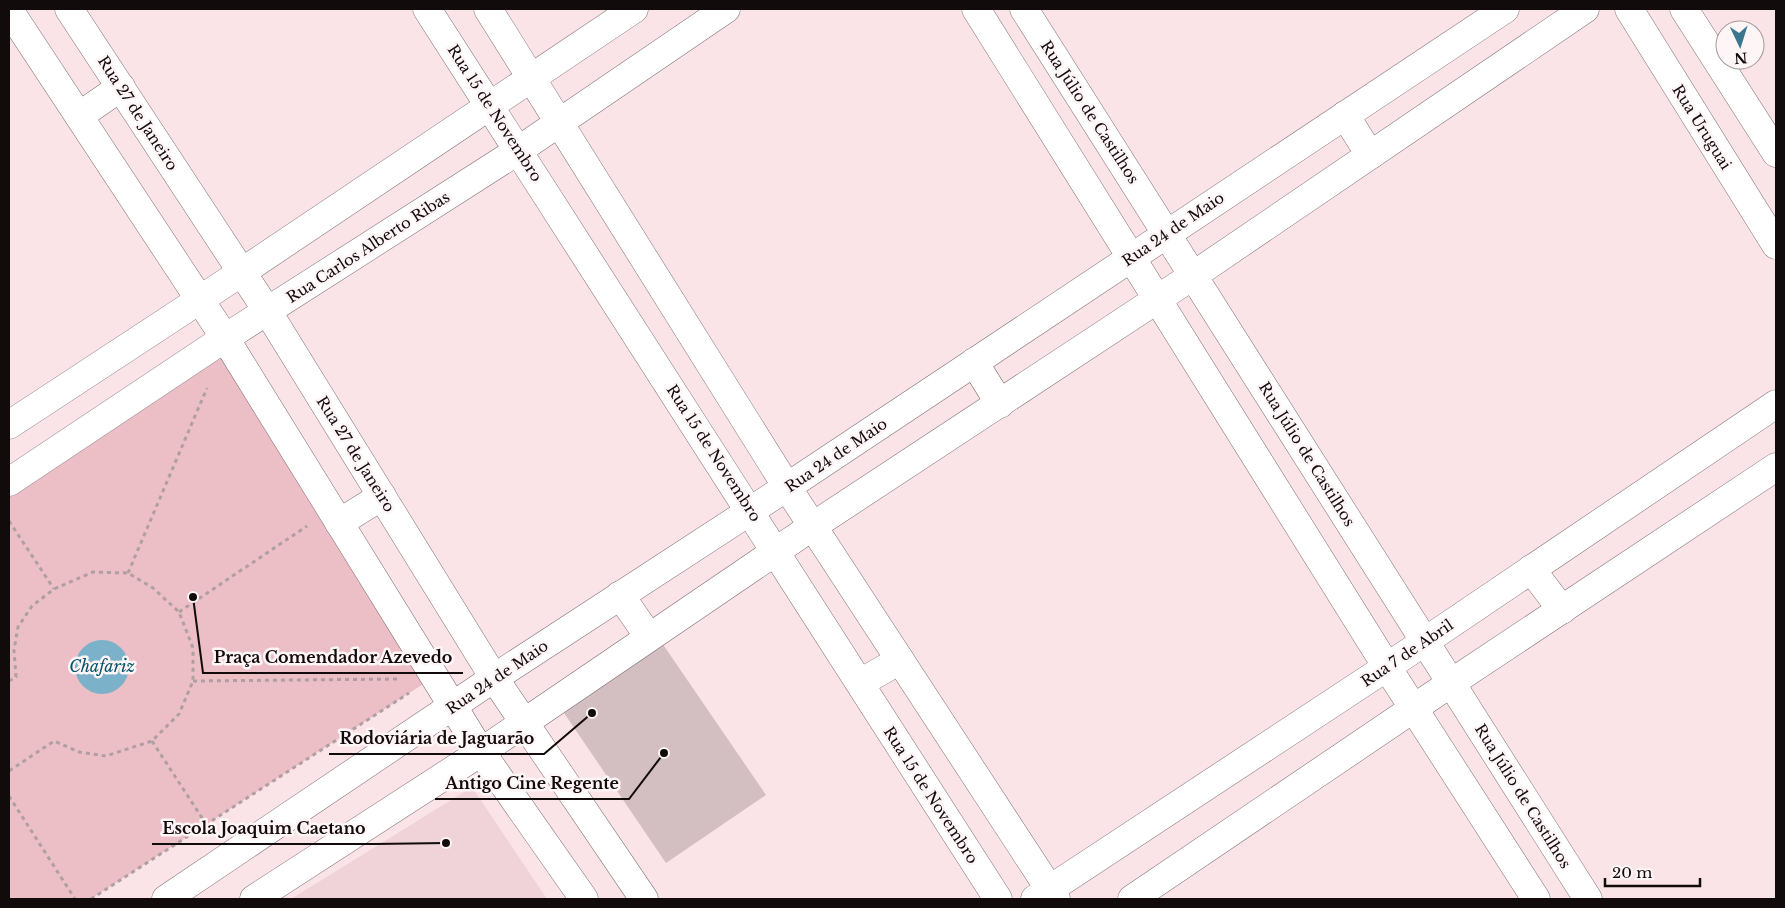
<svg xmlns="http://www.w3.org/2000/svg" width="1785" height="908" viewBox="0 0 1785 908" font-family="'Libre Baskerville',serif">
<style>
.built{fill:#f0d3d8}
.green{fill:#ecbfc7}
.water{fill:#7bb2ca}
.building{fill:#d3bec1}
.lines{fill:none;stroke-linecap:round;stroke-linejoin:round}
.minor-casing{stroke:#837174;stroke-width:29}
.highway-casing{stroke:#837174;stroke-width:29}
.path{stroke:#b09fa2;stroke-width:3;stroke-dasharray:4 4;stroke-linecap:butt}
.minor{stroke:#fff;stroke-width:28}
.highway{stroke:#fff;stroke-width:28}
.labels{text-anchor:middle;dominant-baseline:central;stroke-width:5;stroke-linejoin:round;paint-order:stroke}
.street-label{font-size:15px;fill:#120b0c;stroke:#fef5f7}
.water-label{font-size:16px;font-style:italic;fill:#01526a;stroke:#fef5f7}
.leader{fill:none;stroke:#120b0c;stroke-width:2}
.callout-dot{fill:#120b0c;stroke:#fef5f7;stroke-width:2}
.callout-label{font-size:16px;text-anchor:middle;font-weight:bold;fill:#120b0c;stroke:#fef5f7;stroke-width:5;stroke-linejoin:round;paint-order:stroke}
</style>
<rect width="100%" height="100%" fill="#fae4e8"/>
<path class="built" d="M 472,787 L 547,899 L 291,899 Z"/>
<path class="green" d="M 222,354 L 431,679 L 91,899 L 9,899 L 9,495 Z"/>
<circle class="water" cx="102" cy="667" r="27"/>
<path class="building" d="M 662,643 L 766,795 L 666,863 L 562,710 Z"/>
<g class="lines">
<defs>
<g id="minor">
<path d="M 69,9 L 268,312 L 494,678 L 644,899"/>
<path d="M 427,9 L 998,899"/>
<path d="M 488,9 L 787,487 L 1056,899"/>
<path d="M 976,9 L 1387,667 L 1536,899"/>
<path d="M 1024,9 L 1588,899"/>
<path d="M 9,10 L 225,338 L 481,752 L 584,899"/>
<path d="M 1345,115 L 1370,155"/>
<path d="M 79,116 L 121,87"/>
<path d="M 974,362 L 1000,404"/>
<path d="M 9,425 L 242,272 L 634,9"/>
<path d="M 9,482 L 225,338 L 519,150 L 726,9"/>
<path d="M 339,523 L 382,496"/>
<path d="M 1531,569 L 1562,610"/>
<path d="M 620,595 L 649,637"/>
<path d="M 860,683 L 900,660"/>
<path d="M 166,899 L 494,678 L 787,487 L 1505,9"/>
<path d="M 254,899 L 481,752 L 813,526 L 1194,275 L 1585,9"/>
<path d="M 1035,899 L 1387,667 L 1776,404"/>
<path d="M 1132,899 L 1451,683 L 1776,467"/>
</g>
<g id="highway">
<path d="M 1629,9 L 1776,245"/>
<path d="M 1684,9 L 1776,153"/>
</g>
</defs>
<use href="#minor" class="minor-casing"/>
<use href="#highway" class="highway-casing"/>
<g class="path">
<path d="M 9,521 L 54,589"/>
<path d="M 128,573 L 207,388"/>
<path d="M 179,612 L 307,526"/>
<path d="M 9,681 L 16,677 L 14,650 L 18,627 L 32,606 L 54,589 L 93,572 L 128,573 L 153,588 L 179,612 L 193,648 L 193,681 L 179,714 L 152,741 L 106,756 L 79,752 L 54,741 L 9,771"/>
<path d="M 193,681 L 400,679"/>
<path d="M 152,741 L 206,824"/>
<path d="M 9,796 L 75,899"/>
<path d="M 91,899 L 409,693"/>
</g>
<use href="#minor" class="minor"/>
<use href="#highway" class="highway"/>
</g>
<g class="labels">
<g class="street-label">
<text transform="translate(1090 112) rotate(57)">Rua Júlio de Castilhos</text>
<text transform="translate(138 113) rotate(57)">Rua 27 de Janeiro</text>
<text transform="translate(495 113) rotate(57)">Rua 15 de Novembro</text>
<text transform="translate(1702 127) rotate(58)">Rua Uruguai</text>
<text transform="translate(1173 229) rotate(-34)">Rua 24 de Maio</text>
<text transform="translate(368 247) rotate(-33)">Rua Carlos Alberto Ribas</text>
<text transform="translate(714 453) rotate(57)">Rua 15 de Novembro</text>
<text transform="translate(356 454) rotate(58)">Rua 27 de Janeiro</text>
<text transform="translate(1307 454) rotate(58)">Rua Júlio de Castilhos</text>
<text transform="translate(836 455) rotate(-34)">Rua 24 de Maio</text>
<text transform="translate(1407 653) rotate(-34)">Rua 7 de Abril</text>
<text transform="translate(497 677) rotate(-34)">Rua 24 de Maio</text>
<text transform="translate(931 795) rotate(57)">Rua 15 de Novembro</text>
<text transform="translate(1523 796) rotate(58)">Rua Júlio de Castilhos</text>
</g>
<g class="water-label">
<text x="102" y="666">Chafariz</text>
</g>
</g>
<path class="leader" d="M193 597L203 673H463M592 713L544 754H329M664 753L629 799H435M446 843L375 844H152"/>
<g class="callout-dot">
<circle cx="193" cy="597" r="5"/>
<circle cx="592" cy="713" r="5"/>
<circle cx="664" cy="753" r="5"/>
<circle cx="446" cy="843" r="5"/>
</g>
<g class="callout-label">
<text x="333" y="663">Praça Comendador Azevedo</text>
<text x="437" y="744">Rodoviária de Jaguarão</text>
<text x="532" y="789">Antigo Cine Regente</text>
<text x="264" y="834">Escola Joaquim Caetano</text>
</g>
<rect width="1785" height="908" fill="none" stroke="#120b0c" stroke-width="20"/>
<g transform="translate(1740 45) rotate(176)"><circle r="24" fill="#fef5f7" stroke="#a09799"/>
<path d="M0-4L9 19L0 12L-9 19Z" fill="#3a768d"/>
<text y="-8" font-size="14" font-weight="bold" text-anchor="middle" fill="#120b0c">N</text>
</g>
<path d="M1605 878v8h95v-8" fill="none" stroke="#120b0c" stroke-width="2.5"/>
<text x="1612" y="878" font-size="15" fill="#120b0c" stroke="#fef5f7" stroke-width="4" paint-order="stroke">20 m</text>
</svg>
